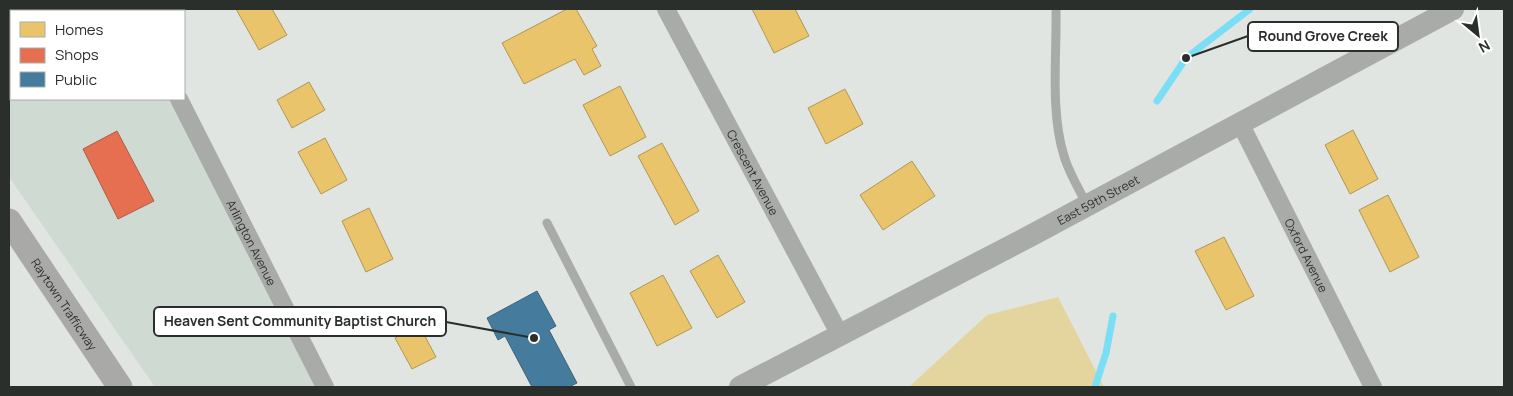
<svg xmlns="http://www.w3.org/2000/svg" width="1513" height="396" viewBox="0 0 1513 396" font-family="Manrope,sans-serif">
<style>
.built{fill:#cfdbd2}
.green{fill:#e4d49d}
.homes{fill:#e9c46a;stroke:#b09757}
.shops{fill:#e76f51;stroke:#af5c46}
.public{fill:#457b9d;stroke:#3d647b}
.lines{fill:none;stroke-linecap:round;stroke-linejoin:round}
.stream{stroke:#7adff5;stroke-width:7}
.service{stroke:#a9aba9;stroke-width:9}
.minor{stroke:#a9aba9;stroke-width:18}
.tertiary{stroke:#a9aba9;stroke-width:22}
.secondary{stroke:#a9aaa8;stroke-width:25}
.labels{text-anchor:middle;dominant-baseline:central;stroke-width:5;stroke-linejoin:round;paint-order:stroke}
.street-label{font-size:12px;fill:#2b2f2c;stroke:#fff}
.leader{fill:none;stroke:#2b2f2c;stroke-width:2}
.callout-dot{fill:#2b2f2c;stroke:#fff;stroke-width:2}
.callout{fill:#fff;stroke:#2b2f2c;stroke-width:2}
.callout-label{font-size:14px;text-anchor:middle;font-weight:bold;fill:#2b2f2c}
</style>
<rect width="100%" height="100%" fill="#e0e5e1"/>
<path class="built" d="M 9,9 L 129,9 L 131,11 L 11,11 L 11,99 L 174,99 L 316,387 L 155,387 L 9,177 Z"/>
<path class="green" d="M 1058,297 L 1104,387 L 909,387 L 987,315 Z"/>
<g class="homes">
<path d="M 236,9 L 272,9 L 287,35 L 259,50 Z"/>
<path d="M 567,9 L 576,9 L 597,46 L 592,49 L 601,66 L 584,75 L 575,59 L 524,84 L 502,43 Z"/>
<path d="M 752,9 L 795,9 L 809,36 L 774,53 Z"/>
<path d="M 309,82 L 325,110 L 292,128 L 277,100 Z"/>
<path d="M 620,86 L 646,137 L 610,156 L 583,105 Z"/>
<path d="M 845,89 L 863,124 L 826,144 L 808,108 Z"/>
<path d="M 1353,130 L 1378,179 L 1350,194 L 1325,145 Z"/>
<path d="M 325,138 L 347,180 L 321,194 L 298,152 Z"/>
<path d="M 662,143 L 699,211 L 675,225 L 638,156 Z"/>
<path d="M 912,161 L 935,196 L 883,230 L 860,195 Z"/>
<path d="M 1388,195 L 1419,257 L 1390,272 L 1359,210 Z"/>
<path d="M 369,208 L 393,259 L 366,272 L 342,221 Z"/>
<path d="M 1224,237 L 1254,296 L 1226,310 L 1195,251 Z"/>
<path d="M 718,255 L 745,302 L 717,318 L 690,271 Z"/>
<path d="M 663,275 L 692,328 L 657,346 L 630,293 Z"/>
<path d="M 419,325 L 436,357 L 412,369 L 395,338 Z"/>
</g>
<path class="shops" d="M 117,131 L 154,201 L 118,219 L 83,149 Z"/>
<path class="public" d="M 537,291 L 556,326 L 549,330 L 577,383 L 569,387 L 532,387 L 505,336 L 498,340 L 487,318 Z"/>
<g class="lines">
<g class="stream">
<path d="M 1157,101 L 1186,58 L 1250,9"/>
<path d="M 1095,387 L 1106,353 L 1113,316"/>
</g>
<g class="service">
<path d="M 1056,9 C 1057,55 1050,111 1064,156 C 1069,173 1079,189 1087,205"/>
<path d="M 547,223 L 631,387"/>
</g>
<g class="minor">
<path d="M 133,9 L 134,11"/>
<path id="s1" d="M 666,9 L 840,335"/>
<path id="s2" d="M 179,99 L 325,387"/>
<path id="s3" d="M 1240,123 L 1373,387"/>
</g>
<path class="tertiary" id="s4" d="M 740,387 L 1032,235 L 1453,9"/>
<path class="secondary" id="s5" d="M 9,221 L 120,387"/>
</g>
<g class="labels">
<g class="street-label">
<text stroke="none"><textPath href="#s1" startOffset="185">Crescent Avenue</textPath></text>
<text stroke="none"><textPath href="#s4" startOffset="404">East 59th Street</textPath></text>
<text stroke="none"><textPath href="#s2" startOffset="161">Arlington Avenue</textPath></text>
<text stroke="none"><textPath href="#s3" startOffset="148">Oxford Avenue</textPath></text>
<text stroke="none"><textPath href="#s5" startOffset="100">Raytown Trafficway</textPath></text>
</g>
</g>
<path class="leader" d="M1186 58L1248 36M534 338L446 322"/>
<g class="callout-dot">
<circle cx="1186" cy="58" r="5"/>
<circle cx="534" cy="338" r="5"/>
</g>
<g class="callout">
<rect x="1248" y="22" width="150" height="29" rx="5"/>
<rect x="154" y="307" width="292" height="29" rx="5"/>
</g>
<g class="callout-label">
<text x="1323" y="41">Round Grove Creek</text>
<text x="300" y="326">Heaven Sent Community Baptist Church</text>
</g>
<rect width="1513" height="396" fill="none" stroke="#2b2f2c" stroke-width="20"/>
<rect x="10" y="10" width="175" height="90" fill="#ffffff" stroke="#aaacab"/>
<rect x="20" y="22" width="25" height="15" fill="#e9c46a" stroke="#aaacab"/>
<text x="55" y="35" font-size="15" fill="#2b2f2c">Homes</text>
<rect x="20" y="48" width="25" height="15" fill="#e76f51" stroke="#aaacab"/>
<text x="55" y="60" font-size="15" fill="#2b2f2c">Shops</text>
<rect x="20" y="72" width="25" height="15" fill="#457b9d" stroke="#aaacab"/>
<text x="55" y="85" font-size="15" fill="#2b2f2c">Public</text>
<g transform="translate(1478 35) rotate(151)" stroke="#ffffff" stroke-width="4" paint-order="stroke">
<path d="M0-4L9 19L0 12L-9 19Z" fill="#2b2f2c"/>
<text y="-8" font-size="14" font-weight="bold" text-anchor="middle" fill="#2b2f2c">N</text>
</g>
</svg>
